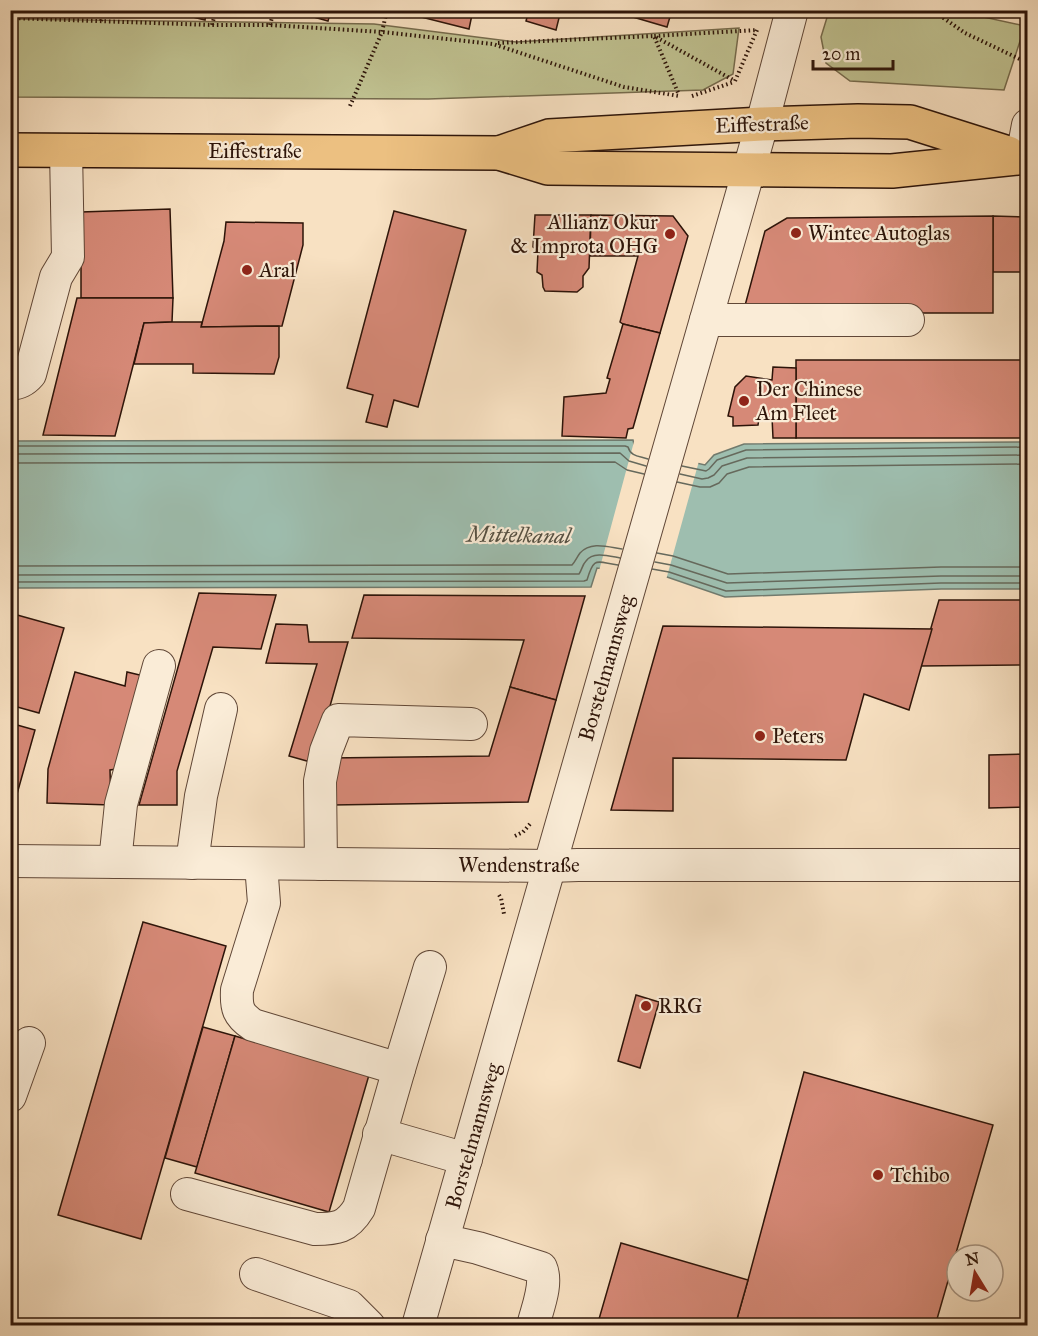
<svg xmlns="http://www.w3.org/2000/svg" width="1038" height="1336" viewBox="0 0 1038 1336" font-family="'IM FELL Great Primer',serif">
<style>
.green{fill:#c0c291;stroke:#766b4d;stroke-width:1.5}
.water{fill:#9ebeaf;stroke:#717a6d;stroke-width:1.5}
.pier{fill:#f8e1c2}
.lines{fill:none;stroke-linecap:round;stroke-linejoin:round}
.shore{stroke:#66695c;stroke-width:1.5}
.building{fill:#d68977;stroke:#2d1409;stroke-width:1.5}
.minor-casing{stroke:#604737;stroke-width:34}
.major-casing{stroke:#2d1409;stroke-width:36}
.path{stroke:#2d1409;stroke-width:4;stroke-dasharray:1.5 3;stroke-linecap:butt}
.minor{stroke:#faecd7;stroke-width:32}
.major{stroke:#ecc081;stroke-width:33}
.poi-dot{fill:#8f2418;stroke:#faecd7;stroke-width:2}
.labels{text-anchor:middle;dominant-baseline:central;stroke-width:4.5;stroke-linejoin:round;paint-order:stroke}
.street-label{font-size:21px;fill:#2d1409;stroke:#faecd7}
.poi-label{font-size:21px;fill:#2d1409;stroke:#faecd7;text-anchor:start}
.water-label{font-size:22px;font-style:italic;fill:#555043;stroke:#faecd7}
</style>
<rect width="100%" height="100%" fill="#f8e1c2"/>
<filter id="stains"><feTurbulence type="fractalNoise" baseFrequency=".00333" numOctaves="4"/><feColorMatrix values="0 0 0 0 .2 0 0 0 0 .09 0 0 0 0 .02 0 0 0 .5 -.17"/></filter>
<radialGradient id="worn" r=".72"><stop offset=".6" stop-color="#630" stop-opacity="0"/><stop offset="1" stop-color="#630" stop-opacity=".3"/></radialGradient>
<g class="green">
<path d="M 829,11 L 956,11 L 1025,26 L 1004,90 L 850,81 L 826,63 L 821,37 Z"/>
<path d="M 11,19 L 374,24 L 516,42 L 739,28 L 733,74 L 703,90 L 428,99 L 11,97 Z"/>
</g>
<path class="water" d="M 633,440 L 635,449 L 705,465 L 714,455 L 744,444 L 1027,442 L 1027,589 L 941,589 L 725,597 L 667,577 L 597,568 L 591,587 L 11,588 L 10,441 Z"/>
<path class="pier" d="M 635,438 L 637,447 L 699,461 L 666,580 L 599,571 L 596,582 Z"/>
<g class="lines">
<g class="shore">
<path d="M 10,446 L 625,446 L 628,447 C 631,457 639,456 648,459"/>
<path d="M 10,454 L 620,453 L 629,461 L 646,466"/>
<path d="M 10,463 L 615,462 L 627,470 L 644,474"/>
<path d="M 682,466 L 706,471 L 709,469 L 717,460 L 746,450 L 1028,447"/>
<path d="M 680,474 L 702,479 L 708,478 L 714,475 L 722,466 L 747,458 L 1028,455"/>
<path d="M 677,482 L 700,487 L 710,487 L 719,483 L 727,474 L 749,467 L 1028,464"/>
<path d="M 657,553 L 673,556 L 728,574 L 941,567 L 1028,567"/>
<path d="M 655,562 L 671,565 L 727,583 L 941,576 L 1028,576"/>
<path d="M 10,566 L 572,565 C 575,562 577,557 580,553 C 591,541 608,547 622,549"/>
<path d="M 652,569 L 669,572 L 726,591 L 941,583 L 1028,583"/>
<path d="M 10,575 L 579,574 C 582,570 582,565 586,561 C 593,551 609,556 620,558"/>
<path d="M 10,582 L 584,581 L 587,580 C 594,556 596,562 618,565"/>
</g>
</g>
<g class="building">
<path d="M 165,10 L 207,10 L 205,20 Z"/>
<path d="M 289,10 L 331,10 L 328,21 Z"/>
<path d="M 423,10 L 473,10 L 469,29 L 421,17 Z"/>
<path d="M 529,10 L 561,10 L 556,30 L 526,21 Z"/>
<path d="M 609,10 L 672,10 L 667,27 Z"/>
<path d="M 170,209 L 173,298 L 81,298 L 81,212 Z"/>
<path d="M 394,211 L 466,230 L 418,407 L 394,400 L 387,427 L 366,422 L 373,395 L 347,388 Z"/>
<path d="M 535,215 L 591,215 L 589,268 L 583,276 L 583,287 L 577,292 L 545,291 L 543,287 L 542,275 L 537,272 L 538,251 L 533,247 Z"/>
<path d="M 591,215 L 673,216 L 688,236 L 660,333 L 623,324 L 620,322 L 638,256 L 590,256 Z"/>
<path d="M 993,216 L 1028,217 L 1028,272 L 993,272 Z"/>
<path d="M 993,216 L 993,313 L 743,313 L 765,231 L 787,218 Z"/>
<path d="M 226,222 L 303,223 L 303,245 L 282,326 L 201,327 L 224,241 Z"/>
<path d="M 77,298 L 173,298 L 172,322 L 144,323 L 115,436 L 43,435 Z"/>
<path d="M 172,322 L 202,322 L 201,327 L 279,326 L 279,357 L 274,374 L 193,373 L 193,364 L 134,364 L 144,323 Z"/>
<path d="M 623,324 L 660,333 L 633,428 L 628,429 L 626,438 L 562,436 L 564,397 L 606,393 L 610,379 L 607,378 Z"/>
<rect x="796" y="360" width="232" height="78"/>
<path d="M 773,367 L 796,368 L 796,438 L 773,438 L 772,417 L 759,418 L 758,425 L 733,426 L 733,417 L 728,416 L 735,387 L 746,376 L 772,380 Z"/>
<path d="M 199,593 L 276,595 L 261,649 L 213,647 L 177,771 L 177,805 L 139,805 Z"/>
<path d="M 364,595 L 585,596 L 556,700 L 510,687 L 524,640 L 352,638 Z"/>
<path d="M 939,600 L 1028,600 L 1028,665 L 920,666 Z"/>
<path d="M 10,613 L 64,628 L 39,713 L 10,705 Z"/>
<path d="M 276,624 L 307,625 L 309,642 L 348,642 L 314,763 L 289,756 L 317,664 L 266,663 Z"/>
<path d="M 663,626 L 932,629 L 909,710 L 864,694 L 846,760 L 673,758 L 673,811 L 611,810 Z"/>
<path d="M 75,672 L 125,686 L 127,672 L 144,676 L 117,769 L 110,770 L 111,805 L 47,803 L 48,769 Z"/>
<path d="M 510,687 L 556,700 L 528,802 L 332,805 L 330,758 L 489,756 Z"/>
<path d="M 10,723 L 35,730 L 17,794 L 10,792 Z"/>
<path d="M 1028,754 L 1028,807 L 989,808 L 989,755 Z"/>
<path d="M 143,922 L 226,946 L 141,1239 L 58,1215 Z"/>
<path d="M 636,995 L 659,1002 L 640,1068 L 618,1061 Z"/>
<path d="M 203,1027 L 235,1036 L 197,1167 L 165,1158 Z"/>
<path d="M 235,1036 L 369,1075 L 329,1212 L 195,1173 Z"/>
<path d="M 804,1072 L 993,1125 L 935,1326 L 735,1326 L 748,1280 Z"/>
<path d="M 621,1243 L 748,1280 L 735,1326 L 597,1326 Z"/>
</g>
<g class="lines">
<defs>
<g id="minor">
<path d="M 1022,157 L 1028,125"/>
<path d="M 706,320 L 908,320"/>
<path d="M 10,384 C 19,383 24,381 30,374 L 56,277 L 68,257 L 66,150"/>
<path d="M 10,861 L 550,866 L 578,865 L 1028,865"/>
<path d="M 115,862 L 121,804 L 159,666"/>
<path d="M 192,863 L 201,796 L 221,709"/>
<path d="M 321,864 L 320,781 L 326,751 L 338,720 L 471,724"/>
<path d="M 399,1069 L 430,967"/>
<path d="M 10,1096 L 29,1043"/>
<path d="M 379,1134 L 466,1159"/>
<path d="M 187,1194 L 315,1229 C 336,1229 347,1228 359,1208 L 399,1069 L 253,1025 C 238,1015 236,1008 237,990 L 264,903 L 261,864"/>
<path d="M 442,1240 L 478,1248 L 541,1268 C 548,1284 537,1309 533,1326"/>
<path d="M 256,1274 L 349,1306 L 369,1326"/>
<path d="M 418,1326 L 762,124 L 792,10"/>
</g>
<g id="major">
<path d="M 10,150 L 499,153 L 548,168 L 892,171 L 1028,157"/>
<path d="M 499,153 L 549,136 L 762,124 L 858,121 L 910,122 L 1008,153"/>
</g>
</defs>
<use href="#minor" class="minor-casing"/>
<use href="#major" class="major-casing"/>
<g class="path">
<path d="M 932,10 L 965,33 L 1028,63"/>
<path d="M 10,18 L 212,25 L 270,25 L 382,32 L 493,44 L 624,87 L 679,96"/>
<path d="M 101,21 L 104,10"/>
<path d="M 212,25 L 216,10"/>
<path d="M 270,25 L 274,10"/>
<path d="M 757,30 L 735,81 L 654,36 Z"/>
<path d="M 498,43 L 654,36 L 679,95"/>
<path d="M 692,96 L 734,82"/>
<path d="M 350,106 L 382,32 L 387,10"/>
<path d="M 515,836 L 523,832 L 530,824"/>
<path d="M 499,895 L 501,898 L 504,914"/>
</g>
<use href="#minor" class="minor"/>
<use href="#major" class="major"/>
</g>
<g class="poi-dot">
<circle cx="796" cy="233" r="6"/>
<circle cx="670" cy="234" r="6"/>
<circle cx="247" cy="270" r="6"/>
<circle cx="744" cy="401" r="6"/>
<circle cx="760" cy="736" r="6"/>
<circle cx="646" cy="1006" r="6"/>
<circle cx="878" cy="1175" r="6"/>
</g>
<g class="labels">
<g class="street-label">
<text transform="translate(762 124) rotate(-2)">Eiffestraße</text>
<text x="255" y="151">Eiffestraße</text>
<text transform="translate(606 668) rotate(-74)">Borstelmannsweg</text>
<text x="519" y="865">Wendenstraße</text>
<text transform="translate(473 1136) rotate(-74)">Borstelmannsweg</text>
</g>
<g class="poi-label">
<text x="658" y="222" text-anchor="end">Allianz Okur<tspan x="658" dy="24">&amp; Improta OHG</tspan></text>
<text x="808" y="233">Wintec Autoglas</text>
<text x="259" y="270">Aral</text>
<text x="756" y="389">Der Chinese<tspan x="756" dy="24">Am Fleet</tspan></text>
<text x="772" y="736">Peters</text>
<text x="658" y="1006">RRG</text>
<text x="890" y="1175">Tchibo</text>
</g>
<g class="water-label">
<text transform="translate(519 535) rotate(1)">Mittelkanal</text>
</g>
</g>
<rect width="1038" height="1336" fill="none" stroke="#f8e1c2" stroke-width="36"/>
<rect x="12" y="12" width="1014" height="1312" fill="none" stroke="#2d1409" stroke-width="3"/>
<rect x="18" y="18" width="1002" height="1300" fill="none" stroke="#2d1409" stroke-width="1.5"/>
<g transform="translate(975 1273) rotate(349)"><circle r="28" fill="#faecd7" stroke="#a89685" stroke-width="1.5"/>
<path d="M0-4.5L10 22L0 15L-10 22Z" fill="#8f2418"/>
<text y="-9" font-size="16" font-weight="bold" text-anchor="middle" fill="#2d1409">N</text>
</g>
<path d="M813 60v9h80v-9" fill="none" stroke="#2d1409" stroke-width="3"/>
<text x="822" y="60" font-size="18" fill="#2d1409" stroke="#faecd7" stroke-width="4.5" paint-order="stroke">20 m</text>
<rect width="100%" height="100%" filter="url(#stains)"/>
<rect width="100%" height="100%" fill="url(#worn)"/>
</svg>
